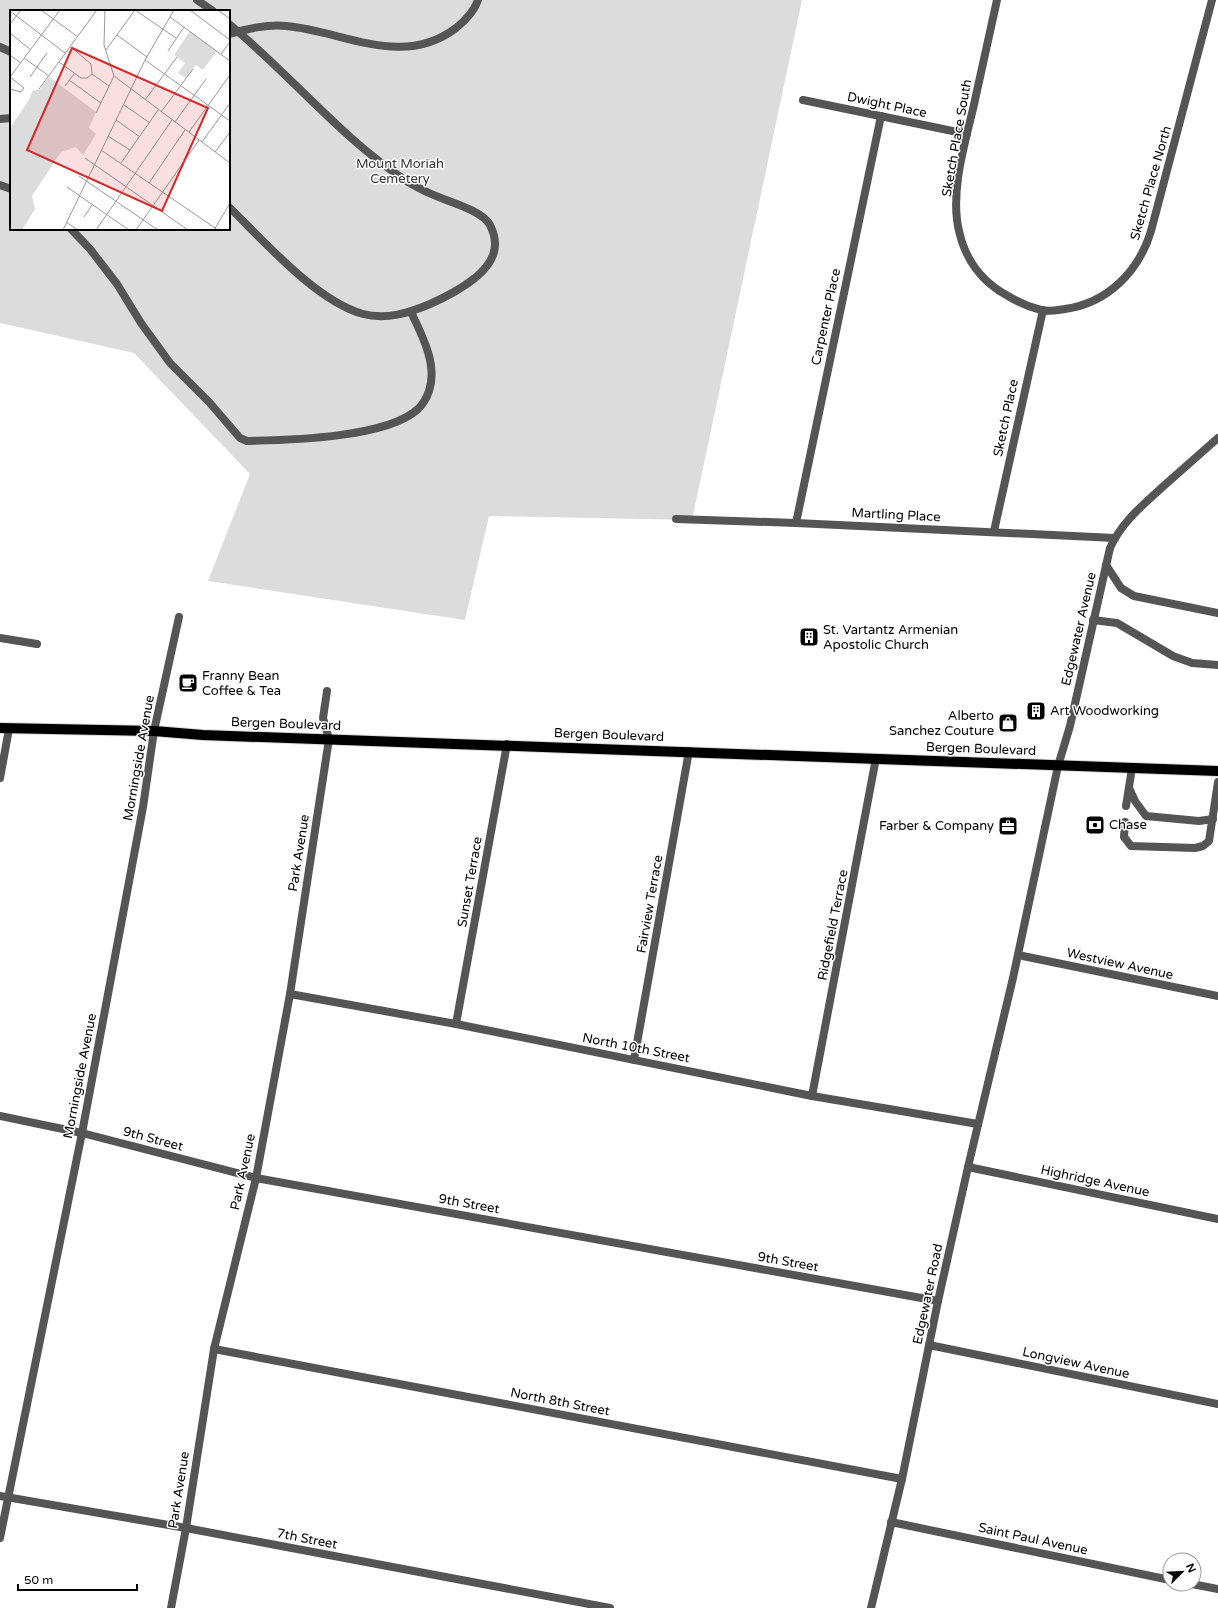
<svg xmlns="http://www.w3.org/2000/svg" width="1218" height="1608" viewBox="0 0 1218 1608" font-family="'Varela Round',sans-serif">
<style>
.green{fill:#dcdcdc;fill-rule:evenodd}
.lines{fill:none;stroke-linecap:round;stroke-linejoin:round}
.primary-casing{stroke:#dbdbdb;stroke-width:12}
.service{stroke:#555;stroke-width:8}
.minor{stroke:#555;stroke-width:8}
.tertiary{stroke:#555;stroke-width:8}
.primary{stroke:#000;stroke-width:10}
.labels{text-anchor:middle;dominant-baseline:central;stroke-width:3;stroke-linejoin:round;paint-order:stroke}
.street-label{font-size:13px;fill:#000;stroke:#fff}
.park-label{font-size:13px;fill:#333;stroke:#fff}
.poi-label{font-size:13px;fill:#000;stroke:#fff;text-anchor:start}
.inset-road{fill:none;stroke:#999;stroke-width:1}
.view{fill:#d62828;fill-opacity:0.15;stroke:#d62828;stroke-width:2}
.inset-edge{fill:none;stroke:#000;stroke-width:2}
</style>
<rect width="100%" height="100%" fill="#fff"/>
<path class="green" d="M 0,0 L 802,0 L 692,520 L 489,516 L 465,620 L 208,581 L 250,474 L 134,353 L 0,323 ZM 11,11 L 229,11 L 229,229 L 11,229 Z"/>
<g class="lines">
<defs>
<path id="primary" d="M 0,728 L 154,731 L 203,735 L 1218,771"/>
</defs>
<use href="#primary" class="primary-casing"/>
<g class="service">
<path d="M 197,0 L 213,11"/>
<path d="M 229,24 C 290,74 339,136 405,180 C 412,185 421,189 429,193 C 445,201 481,209 490,225 C 501,247 493,263 475,278 C 461,289 446,297 430,304 C 409,313 386,320 363,314 C 316,301 263,240 229,207"/>
<path d="M 229,34 C 247,29 267,24 286,26 C 344,31 402,69 456,28 C 466,20 474,12 478,0"/>
<path d="M 0,47 L 11,52"/>
<path d="M 0,119 L 11,118"/>
<path d="M 0,185 L 11,189"/>
<path d="M 71,229 L 90,249 L 117,284 L 141,323 L 170,363 L 209,402 L 240,438 L 247,441 C 289,440 387,438 418,409 C 423,404 427,397 429,391 C 438,365 422,335 411,312"/>
<path d="M 1106,565 L 1121,588 L 1134,596 L 1218,613"/>
<path d="M 1093,620 L 1117,623 L 1173,656 L 1192,663 L 1218,665"/>
<path d="M 0,638 L 37,644"/>
<path d="M 327,691 L 323,718 L 329,739"/>
<path d="M 0,778 L 9,729"/>
<path d="M 1129,788 L 1135,801 L 1146,816 L 1199,821 L 1213,819"/>
<path d="M 1126,806 L 1132,768"/>
<path d="M 1125,822 L 1124,837 L 1131,846 L 1195,848 L 1203,846 L 1209,841 L 1218,782"/>
</g>
<g class="minor">
<path d="M 997,0 C 989,36 981,73 973,109 C 964,146 950,193 959,231 C 965,259 982,282 1008,296 C 1018,302 1029,307 1041,310 C 1049,312 1058,310 1065,309 C 1108,303 1139,271 1151,231 L 1212,0"/>
<path d="M 803,100 L 967,134"/>
<path d="M 676,519 L 796,523 L 1115,538"/>
<path d="M 796,523 L 881,116"/>
<path d="M 994,531 L 1043,310"/>
<path d="M 1018,955 L 1218,996"/>
<path d="M 290,994 L 456,1024 L 812,1096 L 978,1124"/>
<path d="M 456,1024 L 507,744"/>
<path d="M 634,1060 L 689,751"/>
<path d="M 812,1096 L 876,758"/>
<path d="M 0,1116 L 82,1133 L 256,1178 L 938,1301"/>
<path d="M 968,1167 L 1218,1219"/>
<path d="M 929,1345 L 1218,1404"/>
<path d="M 214,1349 L 902,1479"/>
<path d="M 0,1496 L 186,1528 L 610,1608"/>
<path d="M 891,1522 L 1170,1580"/>
<path d="M 0,1538 L 82,1133 L 143,807 L 154,731 L 179,617"/>
<path d="M 1192,1584 L 1218,1589"/>
<path d="M 171,1608 L 186,1528 L 214,1349 L 256,1178 L 290,994 L 329,739"/>
</g>
<path class="tertiary" d="M 871,1608 L 902,1479 L 938,1301 L 968,1167 L 1013,978 L 1058,766 L 1070,726 L 1110,548 C 1122,521 1145,503 1167,483 C 1184,468 1201,453 1218,438"/>
<use href="#primary" class="primary"/>
</g>
<defs>
<symbol id="building-square" viewBox="-11 -11 22 22"><rect x="-9" y="-9" width="18" height="18" rx="4" fill="#000" stroke="#fff"/><path d="M-4-6H4V6H1V3H-1V6H-4ZM-2.5-4.3h1.7v1.8h-1.7ZM.8-4.3h1.7v1.8H.8ZM-2.5-1h1.7V.8h-1.7ZM.8-1h1.7V.8H.8Z" fill="#fff"/></symbol>
<symbol id="cafe-square" viewBox="-11 -11 22 22"><rect x="-9" y="-9" width="18" height="18" rx="4" fill="#000" stroke="#fff"/><path d="M-5.5-4.5H6V0H3Q3 3.5 0 3.5H-2.5Q-5.5 3.5-5.5 0ZM3-3.2v2h1.7v-2ZM-6 4.5H4V6H-6Z" fill="#fff"/></symbol>
<symbol id="shop-square" viewBox="-11 -11 22 22"><rect x="-9" y="-9" width="18" height="18" rx="4" fill="#000" stroke="#fff"/><path d="M-5-2.5h2.3a2.7 3.5 0 0 1 5.4 0H5L5.5 6h-11ZM-1.5-2.5h3a1.5 2.3 0 0 0-3 0Z" fill="#fff"/></symbol>
<symbol id="bank-square" viewBox="-11 -11 22 22"><rect x="-9" y="-9" width="18" height="18" rx="4" fill="#000" stroke="#fff"/><path d="M-6-4H6V4H-6ZM0-2.3a2.3 2.3 0 1 0 0 4.6a2.3 2.3 0 1 0 0-4.6Z" fill="#fff"/></symbol>
<symbol id="office-square" viewBox="-11 -11 22 22"><rect x="-9" y="-9" width="18" height="18" rx="4" fill="#000" stroke="#fff"/><path d="M-6-3h4V-5.5h4V-3h4V5H-6ZM-1-4.5V-3h2v-1.5ZM-6 0V1H6V0Z" fill="#fff"/></symbol>
</defs>
<g fill-rule="evenodd">
<use href="#building-square" x="798" y="626" width="22" height="22"/>
<use href="#cafe-square" x="177" y="672" width="22" height="22"/>
<use href="#building-square" x="1025" y="700" width="22" height="22"/>
<use href="#shop-square" x="997" y="712" width="22" height="22"/>
<use href="#bank-square" x="1084" y="814" width="22" height="22"/>
<use href="#office-square" x="997" y="815" width="22" height="22"/>
</g>
<g class="labels">
<g class="street-label">
<text transform="translate(887 105) rotate(12)">Dwight Place</text>
<text transform="translate(957 138) rotate(-80)">Sketch Place South</text>
<text transform="translate(1151 183) rotate(-74)">Sketch Place North</text>
<text transform="translate(826 317) rotate(-78)">Carpenter Place</text>
<text transform="translate(1006 418) rotate(-78)">Sketch Place</text>
<text transform="translate(896 515) rotate(3)">Martling Place</text>
<text transform="translate(1079 629) rotate(-77)">Edgewater Avenue</text>
<text transform="translate(286 724) rotate(2)">Bergen Boulevard</text>
<text transform="translate(609 735) rotate(2)">Bergen Boulevard</text>
<text transform="translate(981 749) rotate(2)">Bergen Boulevard</text>
<text transform="translate(139 758) rotate(-80)">Morningside Avenue</text>
<text transform="translate(299 853) rotate(-81)">Park Avenue</text>
<text transform="translate(470 882) rotate(-80)">Sunset Terrace</text>
<text transform="translate(650 904) rotate(-80)">Fairview Terrace</text>
<text transform="translate(833 925) rotate(-79)">Ridgefield Terrace</text>
<text transform="translate(1120 964) rotate(12)">Westview Avenue</text>
<text transform="translate(636 1048) rotate(11)">North 10th Street</text>
<text transform="translate(80 1076) rotate(-79)">Morningside Avenue</text>
<text transform="translate(153 1139) rotate(15)">9th Street</text>
<text transform="translate(243 1172) rotate(-78)">Park Avenue</text>
<text transform="translate(1095 1181) rotate(12)">Highridge Avenue</text>
<text transform="translate(469 1204) rotate(10)">9th Street</text>
<text transform="translate(788 1262) rotate(10)">9th Street</text>
<text transform="translate(928 1294) rotate(-78)">Edgewater Road</text>
<text transform="translate(1076 1363) rotate(12)">Longview Avenue</text>
<text transform="translate(560 1402) rotate(11)">North 8th Street</text>
<text transform="translate(179 1490) rotate(-81)">Park Avenue</text>
<text transform="translate(307 1539) rotate(11)">7th Street</text>
<text transform="translate(1033 1539) rotate(12)">Saint Paul Avenue</text>
</g>
<g class="park-label">
<text x="400" y="164">Mount Moriah<tspan x="400" dy="15">Cemetery</tspan></text>
</g>
<g class="poi-label">
<text x="823" y="630">St. Vartantz Armenian<tspan x="823" dy="15">Apostolic Church</tspan></text>
<text x="202" y="676">Franny Bean<tspan x="202" dy="15">Coffee &amp; Tea</tspan></text>
<text x="1050" y="711">Art Woodworking</text>
<text x="994" y="716" text-anchor="end">Alberto<tspan x="994" dy="15">Sanchez Couture</tspan></text>
<text x="1109" y="825">Chase</text>
<text x="994" y="826" text-anchor="end">Farber &amp; Company</text>
</g>
</g>
<g transform="translate(10 10)">
<rect width="220" height="220" fill="#fff"/>
<path d="M 180,21 L 207,41 L 193,60 L 186,55 L 176,68 L 168,63 L 175,53 L 164,45 ZM 39,67 L 86,102 L 79,118 L 86,124 L 73,145 L 66,137 L 51,142 L 22,186 L 25,199 L 12,220 L 4,220 L 0,217 L 0,118 L 20,88 L 22,81 L 30,79 Z" fill="#dcdcdc"/>
<path class="inset-road" d="M 31,0 L 68,27M 95,0 L 94,35 L 104,66 L 220,153M 180,0 L 220,30M 208,0 L 220,9M 0,1 L 55,43M 160,7 L 220,51M 0,14 L 11,0M 0,23 L 21,40M 107,25 L 137,47M 61,37 L 81,54 L 82,64M 96,40 L 125,0 L 166,28M 158,41 L 174,17M 211,44 L 220,32M 0,45 L 11,53M 14,48 L 39,66M 135,50 L 220,111M 49,52 L 71,68 L 77,68 L 82,64M 82,64 L 99,76M 0,67 L 50,0M 20,67 L 37,43M 59,70 L 91,93M 55,76 L 64,64M 0,79 L 11,82 L 14,78 L 0,67M 29,79 L 87,0M 135,90 L 167,47M 114,95 L 140,113M 151,102 L 183,59M 86,103 L 104,66M 106,110 L 130,127M 165,112 L 196,69M 179,122 L 220,65M 98,126 L 120,140M 192,132 L 220,93M 91,140 L 208,220M 205,142 L 220,122M 75,148 L 178,220M 111,153 L 148,100M 69,166 L 148,220M 139,173 L 175,120M 57,177 L 119,220M 74,207 L 82,195M 56,212 L 68,220M 53,220 L 135,50 L 164,0M 86,220 L 162,110M 126,220 L 189,130M 204,220 L 220,193"/>
<path class="view" d="M 62,38 L 198,98 L 152,201 L 17,140 Z"/>
<rect width="220" height="220" class="inset-edge"/>
</g>
<g transform="translate(1182 1572) rotate(66)"><circle r="19" fill="#ffffff" stroke="#999999"/>
<path d="M0-3L7 15L0 10L-7 15Z" fill="#000000"/>
<text y="-6" font-size="11" font-weight="bold" text-anchor="middle" fill="#000000">N</text>
</g>
<path d="M18 1584v6h119v-6" fill="none" stroke="#000000" stroke-width="2"/>
<text x="24" y="1584" font-size="12" fill="#000000" stroke="#ffffff" stroke-width="3" paint-order="stroke">50 m</text>
</svg>
